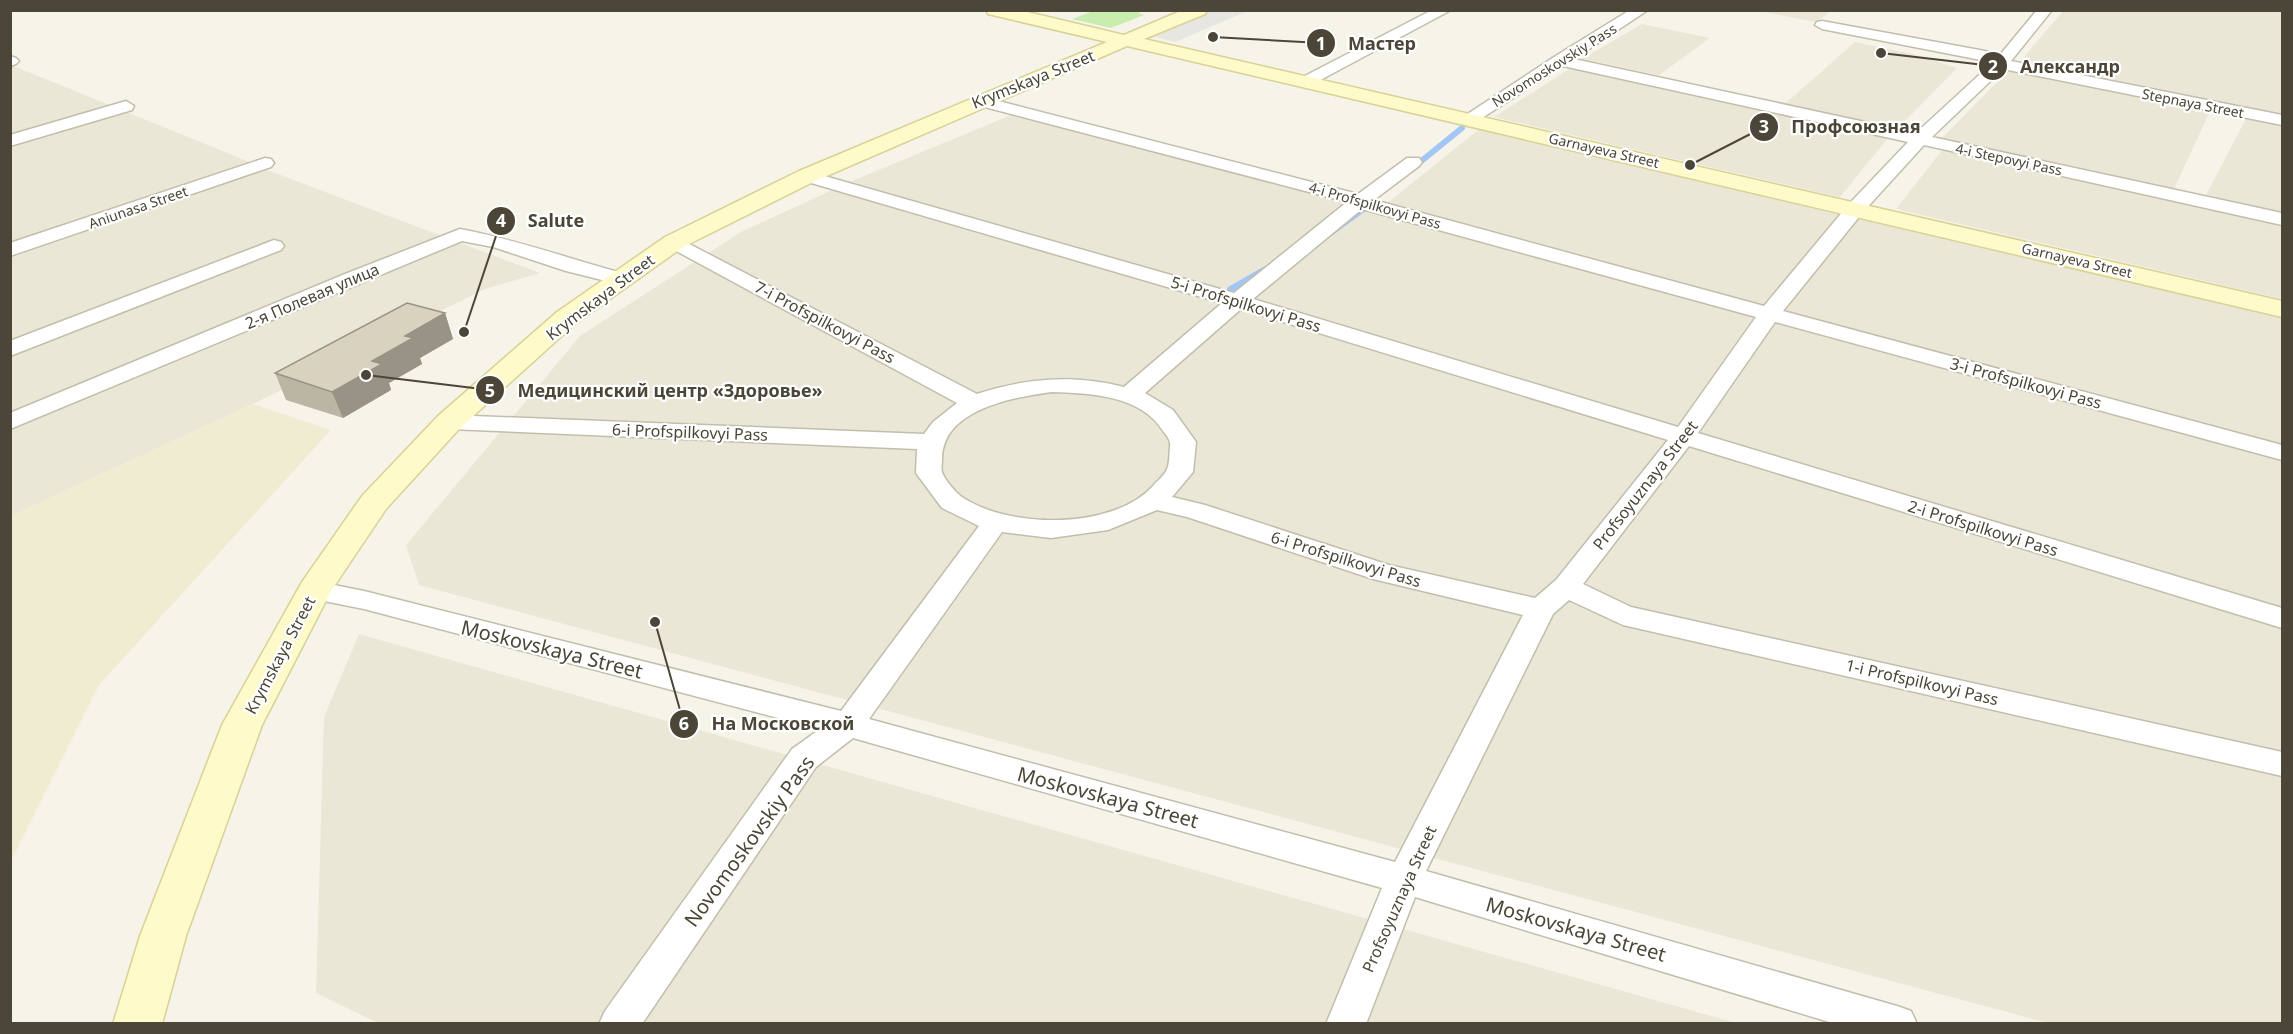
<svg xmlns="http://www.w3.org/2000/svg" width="2293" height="1034" viewBox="0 0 2293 1034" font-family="'Noto Sans',sans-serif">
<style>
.residential{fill:#eae7d7}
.education{fill:#f0ecd2}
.green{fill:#c8edaf}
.parking{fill:#e7e6e1}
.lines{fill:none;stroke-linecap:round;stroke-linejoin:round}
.stream-far1{stroke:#a2c7f7;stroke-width:6}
.stream{stroke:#a2c7f7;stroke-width:8}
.street-casing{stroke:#c2beab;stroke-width:3}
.secondary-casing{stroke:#d9d196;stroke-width:3}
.street{fill:#fff;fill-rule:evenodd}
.secondary{fill:#fffaca;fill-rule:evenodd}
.wall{fill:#bbb5a3}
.shaded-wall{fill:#989385}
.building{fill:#d9d2be;stroke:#989385;stroke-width:1.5}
.labels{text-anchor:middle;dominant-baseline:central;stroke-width:4.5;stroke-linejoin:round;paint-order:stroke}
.far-street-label{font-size:14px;fill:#4b4637;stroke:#fff}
.street-label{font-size:16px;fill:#4b4637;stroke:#fff}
.near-street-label{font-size:20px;fill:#4b4637;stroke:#fff}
.leader{fill:none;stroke:#4b4637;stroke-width:2}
.callout-dot{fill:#4b4637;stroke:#fff;stroke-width:2}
.mark-label{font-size:18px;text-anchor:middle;font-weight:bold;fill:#fff}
.callout-label{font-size:18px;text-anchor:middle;font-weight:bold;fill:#4b4637;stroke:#fff;stroke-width:4.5;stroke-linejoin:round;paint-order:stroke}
</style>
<rect width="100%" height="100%" fill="#f6f4e9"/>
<g class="residential">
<path d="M 1759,11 L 1831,11 L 1816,22 Z"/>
<path d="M 2063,11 L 2282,11 L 2282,114 L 2017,65 Z"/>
<path d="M 1642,24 L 1710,38 L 1659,75 L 1582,59 Z"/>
<path d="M 1855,42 L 1917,55 L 1957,68 L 1898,128 L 1786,103 Z"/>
<path d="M 11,65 L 252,163 L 11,245 Z"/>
<path d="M 1574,66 L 1889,137 L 1840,197 L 1494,117 Z"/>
<path d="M 2009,70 L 2211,109 L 2174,189 L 1942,138 Z"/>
<path d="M 1016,113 L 1380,209 L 1478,130 L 2282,318 L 2282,1023 L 2048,1023 L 419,585 L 406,545 L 580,336 L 741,232 L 852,181 Z"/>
<path d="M 2247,117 L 2282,124 L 2282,215 L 2205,197 Z"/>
<path d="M 1943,149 L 2282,225 L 2282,299 L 1896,209 Z"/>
<path d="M 267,170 L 540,273 L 485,289 L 253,404 L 11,516 L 10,258 Z"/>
<path d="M 359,634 L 1736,1023 L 380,1024 L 316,993 L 324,717 Z"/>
</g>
<path class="education" d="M 253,404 L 331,430 L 99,685 L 11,861 L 11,516 Z"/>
<path class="green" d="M 1096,10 L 1144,11 L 1138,13 L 1144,15 L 1111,28 L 1072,19 Z"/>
<path class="parking" d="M 1211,11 L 1248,11 L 1175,42 L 1151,36 Z"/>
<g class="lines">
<path class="stream-far1" d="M 1414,167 L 1462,128"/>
<g class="stream">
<path d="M 1411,169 L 1416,165"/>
<path d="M 1326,235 L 1374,200"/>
<path d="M 1231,290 L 1264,271"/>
</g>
<defs>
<g id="street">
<path d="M 1432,10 L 1451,10 L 1311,85 L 1305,87 L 1297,82 L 1299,79 Z"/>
<path d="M 1630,10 L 1648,10 L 1574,59 L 1916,133 L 1991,64 L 1981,60 L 1822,29 L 1815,25 L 1817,22 L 1822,21 L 1985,51 L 1999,56 L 2037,10 L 2052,10 L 2011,61 L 2282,115 L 2282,125 L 2003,69 L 1932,137 L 2282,213 L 2282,225 L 1924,145 L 1863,212 L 1783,311 L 2282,445 L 2282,460 L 1775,322 L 1698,433 L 2282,608 L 2282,628 L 1689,446 L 1583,584 L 1631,607 L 2282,752 L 2282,776 L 1623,625 L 1569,600 L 1553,614 L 1426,871 L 1897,1006 L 1911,1011 L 1917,1024 L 1836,1024 L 1415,897 L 1366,1024 L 1326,1024 L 1382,888 L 853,738 L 816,767 L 642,1024 L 599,1024 L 605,1011 L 792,749 L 820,729 L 364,609 L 304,597 L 300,590 L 304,583 L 314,581 L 364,591 L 841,711 L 979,526 L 942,508 L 916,473 L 917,449 L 449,429 L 440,427 L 437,422 L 440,417 L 449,415 L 924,434 L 933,422 L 957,403 L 667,246 L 664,242 L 667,238 L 674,236 L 977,394 C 1026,378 1073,374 1124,387 L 1222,303 L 801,180 L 798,176 L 801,172 L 807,171 L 1234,293 L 1347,202 L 973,104 L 971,101 L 973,98 L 979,96 L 1358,194 L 1407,158 L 1419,158 L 1422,162 L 1419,166 L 1374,200 L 1764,306 L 1849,204 L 1908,142 L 1563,66 L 1474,123 L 1462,123 L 1460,119 L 1554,57 ZM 1362,209 L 1756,317 L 1678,427 L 1253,299 ZM 1241,309 L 1668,440 L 1556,580 L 1535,598 L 1389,565 L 1205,505 L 1172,497 L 1193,472 L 1196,442 L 1173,410 L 1145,393 ZM 1052,392 C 1089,393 1141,395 1163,431 C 1167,436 1171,440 1170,447 C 1169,454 1170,463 1167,469 C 1165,475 1157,481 1153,486 C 1113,530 1009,529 962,497 C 956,493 944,479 942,472 C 941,469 942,462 942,459 C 942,409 1014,397 1052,392 ZM 1157,510 L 1187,517 L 1373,579 L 1523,615 L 1395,862 L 869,719 L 1002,532 L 1051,538 L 1108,530 Z"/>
<path d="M 10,56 L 16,58 L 19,61 L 16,64 L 10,66 Z"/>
<path d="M 126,101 L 134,106 L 132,110 L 10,146 L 10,135 Z"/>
<path d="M 265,158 L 271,159 L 274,163 L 271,167 L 10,256 L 10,243 Z"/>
<path d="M 460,229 C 518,240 573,260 629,275 L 632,279 L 629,283 L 622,285 L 566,271 L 493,247 L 462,241 L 10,429 L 10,413 L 345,274 Z"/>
<path d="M 274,240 L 281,242 L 284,246 L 281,250 L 10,356 L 10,341 Z"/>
</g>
<path id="secondary" d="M 986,10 L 1019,10 L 1124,35 L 1183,10 L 1207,10 L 1205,14 L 1144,39 L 2282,301 L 2282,317 L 1127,46 L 815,181 L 683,247 L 575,324 L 460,428 L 386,509 L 331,591 L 262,725 L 186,936 L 162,1024 L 113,1024 L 140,936 L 222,725 L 302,582 L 362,496 L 438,416 L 557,312 L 665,237 L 799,171 L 1107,42 L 988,14 Z"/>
</defs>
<use href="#street" class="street-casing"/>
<use href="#secondary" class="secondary-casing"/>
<use href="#street" class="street"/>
<use href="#secondary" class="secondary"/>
</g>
<path class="wall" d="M 445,313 L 453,339 L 420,358 L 422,364 L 389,383 L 391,390 L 343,418 L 286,400 L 275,373 Z"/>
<path class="shaded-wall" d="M 445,313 L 453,339 L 420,358 L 422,364 L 389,383 L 391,390 L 343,418 L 332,392 L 405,336 Z"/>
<path class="building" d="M 407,303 L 445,313 L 405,336 L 413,338 L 372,361 L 382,364 L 332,392 L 275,373 Z"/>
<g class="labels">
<g class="far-street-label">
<text transform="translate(1554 65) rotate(-32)">Novomoskovskiy Pass</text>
<text transform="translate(2193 103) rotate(11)">Stepnaya Street</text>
<text transform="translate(1604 150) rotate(13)">Garnayeva Street</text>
<text transform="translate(2009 159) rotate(12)">4-i Stepovyi Pass</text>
<text transform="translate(1375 205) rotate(16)">4-i Profspilkovyi Pass</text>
<text transform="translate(138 207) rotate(-19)">Aniunasa Street</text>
<text transform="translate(2077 260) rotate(13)">Garnayeva Street</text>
</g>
<g class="street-label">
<text transform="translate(1033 79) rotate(-22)">Krymskaya Street</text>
<text transform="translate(312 296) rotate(-23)">2-я Полевая улица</text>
<text transform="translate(600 297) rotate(-37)">Krymskaya Street</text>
<text transform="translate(1246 304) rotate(17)">5-i Profspilkovyi Pass</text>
<text transform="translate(825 322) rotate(28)">7-i Profspilkovyi Pass</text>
<text transform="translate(2026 383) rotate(15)">3-i Profspilkovyi Pass</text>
<text transform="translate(690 432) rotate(2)">6-i Profspilkovyi Pass</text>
<text transform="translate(1645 485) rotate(-52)">Profsoyuznaya Street</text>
<text transform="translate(1983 528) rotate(17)">2-i Profspilkovyi Pass</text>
<text transform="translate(1346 559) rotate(17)">6-i Profspilkovyi Pass</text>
<text transform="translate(280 655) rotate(-62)">Krymskaya Street</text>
<text transform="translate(1922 682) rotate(13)">1-i Profspilkovyi Pass</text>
<text transform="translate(1399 899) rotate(-66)">Profsoyuznaya Street</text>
</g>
<g class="near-street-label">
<text transform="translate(552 649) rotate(14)">Moskovskaya Street</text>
<text transform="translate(1108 797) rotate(15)">Moskovskaya Street</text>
<text transform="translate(749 841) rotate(-54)">Novomoskovskiy Pass</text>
<text transform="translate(1576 929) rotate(16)">Moskovskaya Street</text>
</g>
</g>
<path class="leader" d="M1213 37L1321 43M1881 53L1993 66M1690 165L1764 127M464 332L501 221M366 375L490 390M655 622L684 724"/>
<g class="callout-dot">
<circle cx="1213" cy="37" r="6"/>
<circle cx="1881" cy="53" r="6"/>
<circle cx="1690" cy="165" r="6"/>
<circle cx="464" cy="332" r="6"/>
<circle cx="366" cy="375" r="6"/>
<circle cx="655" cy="622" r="6"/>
<circle cx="1321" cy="43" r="15"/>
<circle cx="1993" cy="66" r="15"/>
<circle cx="1764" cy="127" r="15"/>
<circle cx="501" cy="221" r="15"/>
<circle cx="490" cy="390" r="15"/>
<circle cx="684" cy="724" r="15"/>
</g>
<g class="mark-label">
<text x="1321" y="50">1</text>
<text x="1993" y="73">2</text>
<text x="1764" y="133">3</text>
<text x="501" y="227">4</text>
<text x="490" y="397">5</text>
<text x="684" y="730">6</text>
</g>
<g class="callout-label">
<text x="1382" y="50">Мастер</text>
<text x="2070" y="73">Александр</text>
<text x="1856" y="133">Профсоюзная</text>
<text x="556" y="227">Salute</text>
<text x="670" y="397">Медицинский центр «Здоровье»</text>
<text x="783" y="730">На Московской</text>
</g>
<rect width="2293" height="1034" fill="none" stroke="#4b4637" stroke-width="24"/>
</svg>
